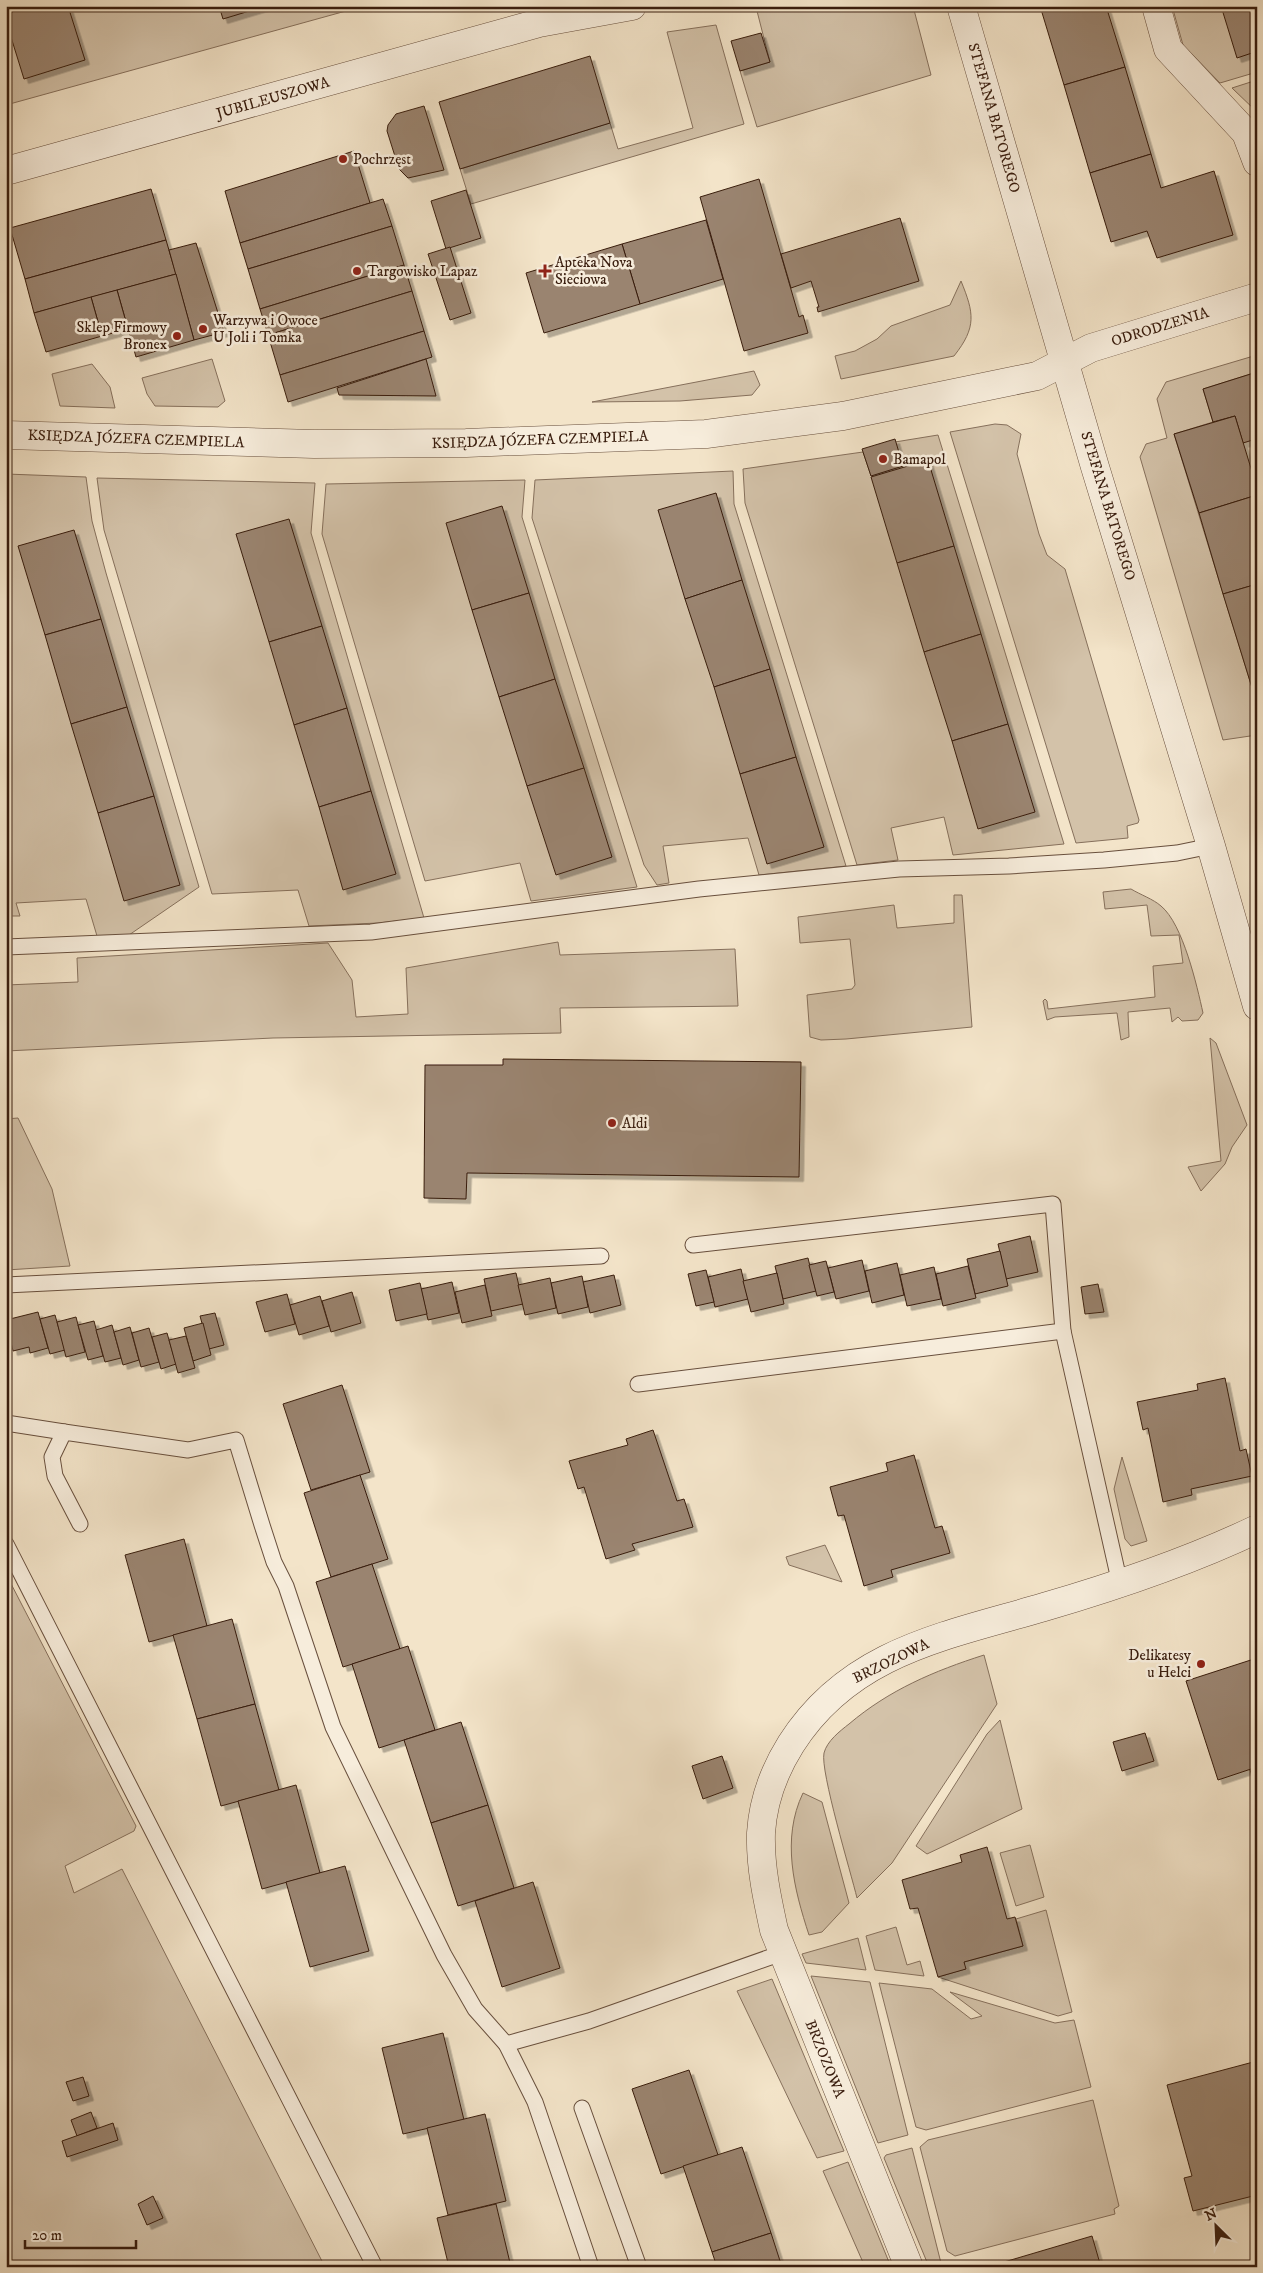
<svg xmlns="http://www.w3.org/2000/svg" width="1263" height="2273" viewBox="0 0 1263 2273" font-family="'IM FELL DW Pica',serif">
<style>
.green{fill:#d3c2a9;stroke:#86705c}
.building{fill:#9a846f;stroke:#391d0e;filter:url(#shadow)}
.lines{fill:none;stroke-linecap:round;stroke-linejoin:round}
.service-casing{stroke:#684f3d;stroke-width:17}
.minor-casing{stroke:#684f3d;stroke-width:29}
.tertiary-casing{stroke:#684f3d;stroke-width:29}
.service{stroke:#f7eddc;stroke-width:15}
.minor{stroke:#f7eddc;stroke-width:28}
.tertiary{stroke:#f7eddc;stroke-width:28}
.poi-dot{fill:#8f2418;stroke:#f7eddc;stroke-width:2}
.labels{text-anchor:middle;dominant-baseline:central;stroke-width:5;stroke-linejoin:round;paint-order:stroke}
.street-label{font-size:15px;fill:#391d0e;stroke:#f7eddc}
.poi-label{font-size:15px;fill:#391d0e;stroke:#f7eddc;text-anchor:start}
</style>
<defs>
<filter id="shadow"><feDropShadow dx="4.5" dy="4.5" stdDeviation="0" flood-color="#0004"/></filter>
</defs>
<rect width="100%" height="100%" fill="#f3e4c9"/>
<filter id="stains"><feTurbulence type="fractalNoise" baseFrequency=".004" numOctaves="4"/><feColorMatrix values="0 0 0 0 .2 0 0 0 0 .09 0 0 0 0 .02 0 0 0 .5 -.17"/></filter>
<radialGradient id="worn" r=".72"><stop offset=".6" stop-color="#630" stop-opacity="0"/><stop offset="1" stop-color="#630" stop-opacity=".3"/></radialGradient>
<g class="green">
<path d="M 6,6 L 364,6 L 6,105 Z"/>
<path d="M 772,6 L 913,6 L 931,75 L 757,127 L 740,71 L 770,62 L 757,11 Z"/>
<path d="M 1172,6 L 1257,6 L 1257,72 L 1220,83 L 1183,45 Z"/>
<path d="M 716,25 L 744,124 L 471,204 L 460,169 L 610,123 L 618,149 L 693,128 L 667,32 Z"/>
<path d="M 1257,80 L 1257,112 L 1232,88 Z"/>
<path d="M 961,281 C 974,313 977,327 954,356 L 841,379 L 835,356 L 855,351 L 877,339 L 891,326 L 950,305 Z"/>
<path d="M 1257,355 L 1257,372 L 1203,389 L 1213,422 L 1174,434 L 1253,691 L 1257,690 L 1257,735 L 1223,740 L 1140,457 L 1146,444 L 1167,438 L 1157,399 L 1166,382 Z"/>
<path d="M 212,359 L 225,401 L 218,407 L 155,406 L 147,394 L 142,378 Z"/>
<path d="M 92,364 L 110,387 L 115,408 L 60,406 L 52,374 Z"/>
<path d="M 754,371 L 760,385 L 752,395 L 680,401 L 592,402 Z"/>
<path d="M 995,424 L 1007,425 L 1021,434 L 1017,454 L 1039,534 L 1047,555 L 1065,569 L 1139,820 L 1138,823 L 1127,826 L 1128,838 L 1076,843 L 950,432 Z"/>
<path d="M 938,435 L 1064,844 L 953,855 L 944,817 L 891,828 L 898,860 L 857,865 L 745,503 L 743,469 L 863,452 L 871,476 L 903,466 L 895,442 Z"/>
<path d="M 733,471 L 734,504 L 846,866 L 759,875 L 748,838 L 663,846 L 669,883 L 657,885 L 644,865 L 532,518 L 535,480 Z"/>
<path d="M 6,474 L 86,477 L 92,521 L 106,573 L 199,887 L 129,935 L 97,936 L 86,899 L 16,903 L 20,916 L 6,916 Z"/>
<path d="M 97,478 L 315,483 L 311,533 L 424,918 L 378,923 L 309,926 L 298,890 L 212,894 L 104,530 Z"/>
<path d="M 525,480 L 522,517 L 637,887 L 531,901 L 520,863 L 425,881 L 322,534 L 326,484 Z"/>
<path d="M 1131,889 C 1141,895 1153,899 1161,906 C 1183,924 1197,986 1203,1013 L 1198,1020 L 1182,1021 L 1178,1017 L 1172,1022 L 1170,1008 L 1128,1012 L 1129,1037 L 1121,1040 L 1117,1013 L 1055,1017 L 1047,1020 L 1043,1001 L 1045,999 L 1047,1001 L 1048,1009 L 1155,997 L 1153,966 L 1183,963 L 1179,935 L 1151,936 L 1147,905 L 1105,909 L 1103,892 Z"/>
<path d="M 954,895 L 962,895 L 972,1027 L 846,1039 L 821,1040 L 810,1037 L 807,995 L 852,989 L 855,985 L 850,939 L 800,943 L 798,917 L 894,905 L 897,928 L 954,923 Z"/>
<path d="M 558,942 L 560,955 L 735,949 L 738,1006 L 560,1008 L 561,1033 L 273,1038 L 6,1051 L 6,985 L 78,982 L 77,958 L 328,943 L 352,980 L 356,1017 L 408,1014 L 406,968 Z"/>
<path d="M 1210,1038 L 1216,1043 L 1247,1125 L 1232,1147 L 1225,1164 L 1201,1191 L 1188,1167 L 1221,1161 Z"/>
<path d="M 18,1118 L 52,1189 L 70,1266 L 6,1270 L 6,1119 Z"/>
<path d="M 1122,1457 L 1147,1541 L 1131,1546 L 1125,1539 L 1114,1489 Z"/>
<path d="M 825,1545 L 842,1582 L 789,1565 L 786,1557 Z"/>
<path d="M 6,1574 L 136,1826 L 134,1831 L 65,1866 L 74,1893 L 122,1869 L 325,2267 L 6,2267 Z"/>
<path d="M 984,1655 L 997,1704 L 892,1863 L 857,1898 C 851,1873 820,1771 824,1753 C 827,1741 840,1731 849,1724 C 889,1690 934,1671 984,1655 Z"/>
<path d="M 1000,1720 L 1022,1809 L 927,1854 L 916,1846 L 987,1734 Z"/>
<path d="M 803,1793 L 822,1802 L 849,1903 L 822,1932 L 809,1935 C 794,1889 781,1839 803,1793 Z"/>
<path d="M 1030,1845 L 1044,1897 L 1016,1906 L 1000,1853 Z"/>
<path d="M 1046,1910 L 1072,2012 L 1058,2016 L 938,1977 L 965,1969 L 964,1962 L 1023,1946 L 1016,1919 Z"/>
<path d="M 896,1927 L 907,1965 L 920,1961 L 924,1976 L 875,1970 L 866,1936 Z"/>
<path d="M 858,1938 L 866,1970 L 806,1963 L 802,1954 Z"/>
<path d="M 811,1976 L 870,1982 L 908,2135 L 878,2143 Z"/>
<path d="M 772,1979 L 844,2151 L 817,2158 L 737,1991 Z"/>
<path d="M 879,1983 L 932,1989 L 971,2019 L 982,2016 L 950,1992 L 1055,2023 L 1074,2020 L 1091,2087 L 926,2130 L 916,2127 Z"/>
<path d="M 1093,2100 L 1119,2206 L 1114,2209 L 1115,2214 L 955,2256 L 947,2251 L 920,2147 L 928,2140 Z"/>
<path d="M 912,2148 L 942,2267 L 929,2267 L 884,2158 L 886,2155 Z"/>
<path d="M 848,2162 L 891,2267 L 865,2267 L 823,2171 Z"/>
</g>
<g class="building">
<path d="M 6,6 L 68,6 L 85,60 L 24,79 L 6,21 Z"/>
<path d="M 219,6 L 266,6 L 223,19 Z"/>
<path d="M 1040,6 L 1106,6 L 1125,67 L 1064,85 Z"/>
<path d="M 1221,6 L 1257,6 L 1257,59 L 1254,59 L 1252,53 L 1237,58 Z"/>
<path d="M 761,33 L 770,62 L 740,71 L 731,41 Z"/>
<path d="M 590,56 L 610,123 L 460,169 L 439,102 Z"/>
<path d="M 1125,67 L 1151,154 L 1090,173 L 1064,85 Z"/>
<path d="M 424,106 L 444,170 L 408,178 L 399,169 L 387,131 L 388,125 L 396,114 Z"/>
<path d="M 354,151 L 370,203 L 240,243 L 225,191 Z"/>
<path d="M 1151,154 L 1161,188 L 1214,171 L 1233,235 L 1157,258 L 1147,231 L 1111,242 L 1090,173 Z"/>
<path d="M 759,179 L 799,317 L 803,315 L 808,333 L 744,351 L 700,197 Z"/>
<path d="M 151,189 L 166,240 L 25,279 L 10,228 Z"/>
<path d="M 466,190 L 481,238 L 446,249 L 431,201 Z"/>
<path d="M 383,199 L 392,226 L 248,269 L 240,243 Z"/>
<path d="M 900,218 L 919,281 L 818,312 L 817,307 L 819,307 L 811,281 L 791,288 L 781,254 Z"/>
<path d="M 706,220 L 723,279 L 640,304 L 622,244 Z"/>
<path d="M 392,226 L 404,265 L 260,309 L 248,269 Z"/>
<path d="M 166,240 L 176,274 L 34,313 L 25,279 Z"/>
<path d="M 196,243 L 224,332 L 194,340 L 169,250 Z"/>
<path d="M 622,244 L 640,304 L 544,333 L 526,273 Z"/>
<path d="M 450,247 L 471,313 L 450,320 L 428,254 Z"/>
<path d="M 404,265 L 412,291 L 268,335 L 260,309 Z"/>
<path d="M 176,274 L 194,340 L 136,357 L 117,290 Z"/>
<path d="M 117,290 L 128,329 L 102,336 L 91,297 Z"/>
<path d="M 412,291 L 424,331 L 280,375 L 268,335 Z"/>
<path d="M 91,297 L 102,336 L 46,352 L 34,313 Z"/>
<path d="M 424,331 L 432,357 L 288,402 L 280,375 Z"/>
<path d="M 426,359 L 436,396 L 339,395 L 337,388 Z"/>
<path d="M 1257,372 L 1257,442 L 1256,439 L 1243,443 L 1235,416 L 1213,422 L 1203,389 Z"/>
<path d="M 1235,416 L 1257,488 L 1257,495 L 1199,513 L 1174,434 Z"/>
<path d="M 895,439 L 903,466 L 871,476 L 862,449 Z"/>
<path d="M 928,460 L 954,546 L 897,563 L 871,477 Z"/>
<path d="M 716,493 L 742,580 L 685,599 L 658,510 Z"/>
<path d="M 1257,495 L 1257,584 L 1223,594 L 1199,513 Z"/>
<path d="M 502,506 L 529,593 L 472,610 L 446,523 Z"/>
<path d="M 289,519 L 322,626 L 269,642 L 236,534 Z"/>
<path d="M 74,530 L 101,619 L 45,635 L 18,546 Z"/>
<path d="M 954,546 L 981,634 L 924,652 L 897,563 Z"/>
<path d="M 742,580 L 770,669 L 714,687 L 685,599 Z"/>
<path d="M 1257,584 L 1257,690 L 1253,691 L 1223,594 Z"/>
<path d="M 529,593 L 555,679 L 499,697 L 472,610 Z"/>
<path d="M 101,619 L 127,707 L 71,724 L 45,635 Z"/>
<path d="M 322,626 L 347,708 L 294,725 L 269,642 Z"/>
<path d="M 981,634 L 1008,724 L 952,741 L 924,652 Z"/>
<path d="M 770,669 L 796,757 L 740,774 L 714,687 Z"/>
<path d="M 555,679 L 584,768 L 527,786 L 499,697 Z"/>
<path d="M 127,707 L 154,796 L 98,813 L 71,724 Z"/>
<path d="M 347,708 L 371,791 L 319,807 L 294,725 Z"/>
<path d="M 1008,724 L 1035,812 L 978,829 L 952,741 Z"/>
<path d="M 796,757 L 824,847 L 767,864 L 740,774 Z"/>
<path d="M 584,768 L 612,857 L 556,875 L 527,786 Z"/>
<path d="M 371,791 L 396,874 L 343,890 L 319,807 Z"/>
<path d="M 154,796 L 180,885 L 124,901 L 98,813 Z"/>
<path d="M 503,1059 L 801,1062 L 799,1177 L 467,1173 L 466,1199 L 424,1198 L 425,1065 L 503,1065 Z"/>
<path d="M 1030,1236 L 1038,1272 L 1006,1279 L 998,1244 Z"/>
<path d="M 1000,1251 L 1008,1286 L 975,1294 L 967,1259 Z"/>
<path d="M 808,1258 L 816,1291 L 783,1299 L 775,1266 Z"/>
<path d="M 862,1260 L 869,1291 L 836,1299 L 828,1268 Z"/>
<path d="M 826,1261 L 834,1292 L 817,1296 L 809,1265 Z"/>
<path d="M 897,1263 L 904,1295 L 872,1303 L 865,1271 Z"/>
<path d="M 968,1266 L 976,1298 L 943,1306 L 936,1274 Z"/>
<path d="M 934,1267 L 941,1299 L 907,1306 L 900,1275 Z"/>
<path d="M 741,1269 L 748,1299 L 715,1307 L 708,1277 Z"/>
<path d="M 706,1270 L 714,1302 L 696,1306 L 688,1274 Z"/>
<path d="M 516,1273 L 523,1304 L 491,1311 L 484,1279 Z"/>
<path d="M 777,1273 L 784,1304 L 751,1312 L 743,1281 Z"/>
<path d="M 614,1275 L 621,1305 L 590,1313 L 583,1282 Z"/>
<path d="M 582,1276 L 588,1307 L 558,1314 L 551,1283 Z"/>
<path d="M 550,1278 L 556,1308 L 525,1315 L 518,1285 Z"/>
<path d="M 452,1282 L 459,1313 L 428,1320 L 421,1289 Z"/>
<path d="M 420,1283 L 427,1314 L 396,1321 L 389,1290 Z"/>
<path d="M 1098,1284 L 1104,1312 L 1085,1314 L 1081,1287 Z"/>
<path d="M 485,1285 L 492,1316 L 462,1323 L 455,1292 Z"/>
<path d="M 352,1292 L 361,1323 L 331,1332 L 322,1301 Z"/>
<path d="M 287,1294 L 295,1324 L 265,1332 L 256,1302 Z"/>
<path d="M 320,1296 L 329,1326 L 299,1335 L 290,1305 Z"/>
<path d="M 38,1312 L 48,1348 L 30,1353 L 29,1347 L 13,1351 L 6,1320 Z"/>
<path d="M 215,1313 L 224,1345 L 209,1349 L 200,1316 Z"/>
<path d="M 55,1315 L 65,1350 L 50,1354 L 40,1319 Z"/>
<path d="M 76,1317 L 85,1352 L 66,1357 L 57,1322 Z"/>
<path d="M 94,1321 L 103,1356 L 88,1360 L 78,1325 Z"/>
<path d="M 203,1323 L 211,1355 L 193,1361 L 184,1328 Z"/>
<path d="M 112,1325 L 121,1358 L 105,1362 L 96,1330 Z"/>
<path d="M 130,1327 L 139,1360 L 123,1365 L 114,1332 Z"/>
<path d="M 149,1328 L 159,1362 L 141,1367 L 132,1333 Z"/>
<path d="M 167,1333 L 176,1364 L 161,1369 L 152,1337 Z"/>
<path d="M 186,1336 L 195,1368 L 178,1373 L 169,1340 Z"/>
<path d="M 1225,1378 L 1240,1451 L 1246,1449 L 1252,1476 L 1191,1489 L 1192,1495 L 1163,1502 L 1148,1428 L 1143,1430 L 1137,1402 L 1198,1390 L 1197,1384 Z"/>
<path d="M 342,1385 L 370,1472 L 311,1490 L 283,1404 Z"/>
<path d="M 653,1430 L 677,1501 L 684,1499 L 693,1527 L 632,1544 L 635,1550 L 606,1559 L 584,1487 L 578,1489 L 569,1461 L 628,1445 L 626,1439 Z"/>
<path d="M 914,1455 L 935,1528 L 942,1526 L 950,1553 L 891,1570 L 893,1577 L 864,1586 L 844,1515 L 838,1516 L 830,1487 L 888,1471 L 886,1463 Z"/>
<path d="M 360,1475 L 388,1559 L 331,1577 L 304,1493 Z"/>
<path d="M 184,1539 L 207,1626 L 149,1642 L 125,1555 Z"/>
<path d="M 372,1564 L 400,1649 L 343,1667 L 316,1582 Z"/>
<path d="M 232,1619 L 255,1704 L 197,1719 L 173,1635 Z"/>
<path d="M 408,1646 L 435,1730 L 379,1748 L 352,1664 Z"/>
<path d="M 1257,1658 L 1257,1767 L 1218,1780 L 1186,1681 Z"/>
<path d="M 255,1704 L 279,1790 L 221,1806 L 197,1719 Z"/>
<path d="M 461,1722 L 488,1805 L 431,1823 L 404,1740 Z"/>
<path d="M 1145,1733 L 1154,1761 L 1122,1771 L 1113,1742 Z"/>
<path d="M 722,1756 L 733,1788 L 703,1799 L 692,1766 Z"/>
<path d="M 1257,1767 L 1257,1790 L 1250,1770 Z"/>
<path d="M 296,1785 L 320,1873 L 262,1889 L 238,1801 Z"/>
<path d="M 488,1805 L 514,1888 L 458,1906 L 431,1823 Z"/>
<path d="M 987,1847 L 1007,1919 L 1015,1917 L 1023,1946 L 964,1962 L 966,1969 L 938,1977 L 918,1908 L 910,1909 L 902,1880 L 962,1862 L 960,1855 Z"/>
<path d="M 345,1866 L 369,1951 L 310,1967 L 286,1882 Z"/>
<path d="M 533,1882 L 560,1968 L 502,1987 L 475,1901 Z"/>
<path d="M 443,2033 L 464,2120 L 403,2134 L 382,2048 Z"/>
<path d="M 1257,2061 L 1257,2195 L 1193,2211 L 1184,2178 L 1192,2176 L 1167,2085 Z"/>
<path d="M 689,2070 L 718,2155 L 661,2174 L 632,2089 Z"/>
<path d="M 83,2077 L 89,2096 L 73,2101 L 66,2082 Z"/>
<path d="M 91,2112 L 97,2128 L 77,2136 L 71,2120 Z"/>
<path d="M 485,2114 L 506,2201 L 448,2215 L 427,2128 Z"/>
<path d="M 113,2123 L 118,2140 L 67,2157 L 62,2141 Z"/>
<path d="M 742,2147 L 771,2233 L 712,2252 L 683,2166 Z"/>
<path d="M 153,2196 L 163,2218 L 147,2225 L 138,2204 Z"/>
<path d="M 496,2204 L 511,2267 L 449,2267 L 437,2218 Z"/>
<path d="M 771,2233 L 782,2267 L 717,2267 L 712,2252 Z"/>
<path d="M 1092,2236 L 1101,2267 L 995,2267 L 994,2265 Z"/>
</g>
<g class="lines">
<defs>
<g id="service">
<path d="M 6,947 L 371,932 L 699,889 L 899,869 L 1009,866 L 1104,860 L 1177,853 L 1211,846"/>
<path d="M 693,1245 L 1053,1204 L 1063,1331 L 1120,1584"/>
<path d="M 6,1285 L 601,1256"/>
<path d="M 638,1384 L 1063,1331"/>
<path d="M 6,1423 L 64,1432"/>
<path d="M 80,1524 L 55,1476 L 52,1457 L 64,1432 L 188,1450 L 236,1440 L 262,1525 L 274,1562 L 286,1586 L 333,1727 L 444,1955 L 475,2009 L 506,2044 L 535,2102 L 591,2267"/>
<path d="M 6,1544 L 375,2267"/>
<path d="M 506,2044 L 589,2021 L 782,1953"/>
<path d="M 582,2108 L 639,2267"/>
</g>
<g id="minor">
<path d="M 1156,6 L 1168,49 L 1246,133 L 1257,162"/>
<path d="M 6,171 L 539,23 L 632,6"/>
<path d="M 6,435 L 314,444 L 466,443 L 706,434 L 843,416 L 1037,376 L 1091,348 L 1257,297"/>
<path d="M 909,2267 L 774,1930 C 767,1898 760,1866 761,1833 C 763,1801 774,1771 791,1744 C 850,1651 946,1636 1044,1607 C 1116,1586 1188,1562 1257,1529"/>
</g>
<path id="tertiary" d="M 961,6 L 1095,467 L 1211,846 L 1257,1006"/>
</defs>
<use href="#service" class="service-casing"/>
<use href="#minor" class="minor-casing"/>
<use href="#tertiary" class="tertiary-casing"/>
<use href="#service" class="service"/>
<use href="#minor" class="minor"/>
<use href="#tertiary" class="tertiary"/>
</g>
<g class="poi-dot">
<circle cx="343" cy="159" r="5"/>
<circle cx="357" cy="271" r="5"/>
<path d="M542.5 263.5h5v5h5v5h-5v5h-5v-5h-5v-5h5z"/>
<circle cx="203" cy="329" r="5"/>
<circle cx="177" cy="336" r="5"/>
<circle cx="883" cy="459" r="5"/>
<circle cx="612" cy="1123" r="5"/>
<circle cx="1201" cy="1664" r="5"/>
</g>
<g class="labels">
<g class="street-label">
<text transform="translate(273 98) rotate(-16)">JUBILEUSZOWA</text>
<text transform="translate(994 118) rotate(74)">STEFANA BATOREGO</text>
<text transform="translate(1160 327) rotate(-17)">ODRODZENIA</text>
<text transform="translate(136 439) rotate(2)">KSIĘDZA JÓZEFA CZEMPIELA</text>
<text transform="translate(540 440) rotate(-2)">KSIĘDZA JÓZEFA CZEMPIELA</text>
<text transform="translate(1108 506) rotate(73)">STEFANA BATOREGO</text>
<text transform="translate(891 1661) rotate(-26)">BRZOZOWA</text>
<text transform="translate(825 2059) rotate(68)">BRZOZOWA</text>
</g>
<g class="poi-label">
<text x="353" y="159">Pochrzęst</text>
<text x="555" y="262">Apteka Nova<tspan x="555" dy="17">Sieciowa</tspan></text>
<text x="367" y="271">Targowisko Lapaz</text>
<text x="213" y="320">Warzywa i Owoce<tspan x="213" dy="17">U Joli i Tomka</tspan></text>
<text x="167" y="327" text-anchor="end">Sklep Firmowy<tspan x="167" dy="17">Bronex</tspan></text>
<text x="893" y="459">Bamapol</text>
<text x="622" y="1123">Aldi</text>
<text x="1191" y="1655" text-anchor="end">Delikatesy<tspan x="1191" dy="17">u Helci</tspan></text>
</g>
</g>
<rect width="1263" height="2273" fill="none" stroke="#f3e4c9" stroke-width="25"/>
<rect x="8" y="8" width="1248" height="2258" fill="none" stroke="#391d0e" stroke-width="2.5"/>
<rect x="12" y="12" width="1238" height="2248" fill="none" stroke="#391d0e"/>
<g transform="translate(1216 2226) rotate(336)" stroke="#f7eddc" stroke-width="4" paint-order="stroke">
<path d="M0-4L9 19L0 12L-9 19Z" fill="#391d0e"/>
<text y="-8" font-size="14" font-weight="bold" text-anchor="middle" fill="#391d0e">N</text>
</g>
<path d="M25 2240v8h111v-8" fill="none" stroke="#391d0e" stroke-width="2.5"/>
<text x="32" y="2240" font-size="15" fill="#391d0e" stroke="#f7eddc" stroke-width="4" paint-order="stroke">20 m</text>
<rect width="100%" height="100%" filter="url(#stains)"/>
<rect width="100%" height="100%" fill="url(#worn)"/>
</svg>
